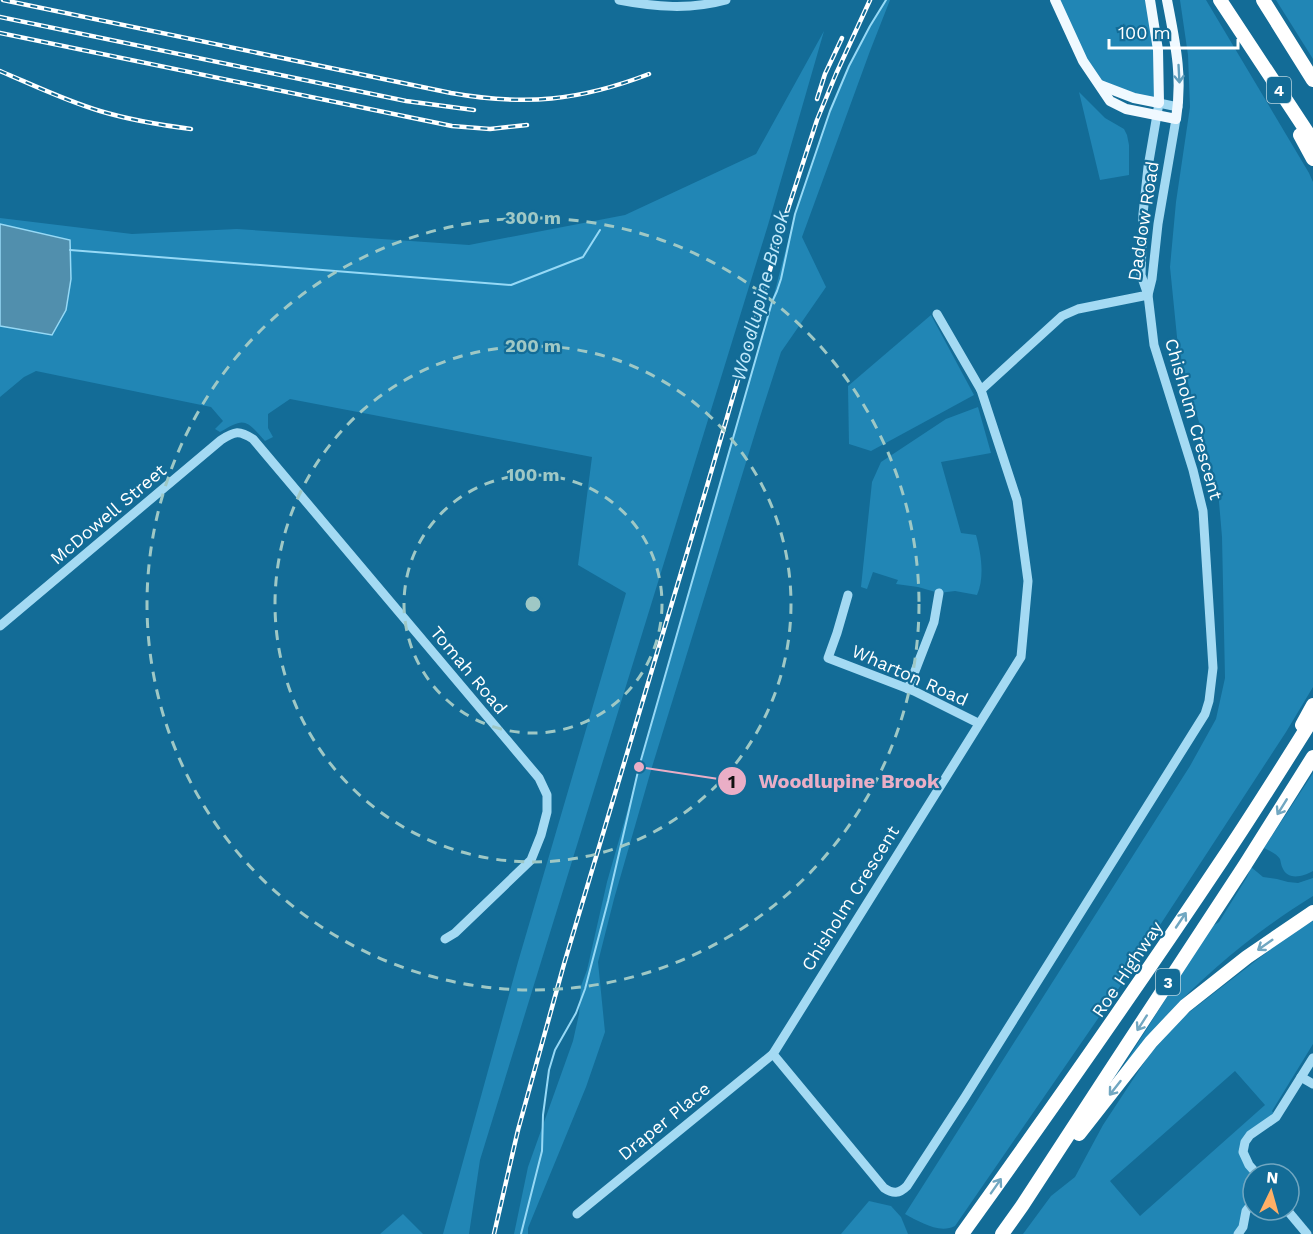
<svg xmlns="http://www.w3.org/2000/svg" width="1313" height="1234" viewBox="0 0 1313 1234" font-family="'Work Sans',sans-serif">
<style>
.green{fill:#2186b5;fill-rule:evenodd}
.water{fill:#518fad;stroke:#96d9f6;stroke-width:1.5}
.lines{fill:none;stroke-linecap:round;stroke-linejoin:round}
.stream{stroke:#96d9f6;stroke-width:2}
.minor{stroke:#a4daf3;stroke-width:9}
.major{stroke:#f0f9ff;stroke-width:10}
.highway{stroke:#fff;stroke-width:14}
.rail-casing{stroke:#fff;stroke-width:4.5}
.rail{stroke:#136c97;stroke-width:2;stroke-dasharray:7;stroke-linecap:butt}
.oneway{stroke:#609dbb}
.oneway2{stroke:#71a7c1}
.ring{fill:none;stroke:#9fc8c5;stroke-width:3;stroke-dasharray:10 8}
.labels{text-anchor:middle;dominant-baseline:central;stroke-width:4.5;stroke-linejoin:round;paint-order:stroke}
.shield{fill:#136c97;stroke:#b8d3e0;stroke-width:1.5}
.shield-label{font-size:16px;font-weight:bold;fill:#fff}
.street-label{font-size:18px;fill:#fff;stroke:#136c97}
.water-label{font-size:20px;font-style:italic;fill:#c0e9fb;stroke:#136c97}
.centre{fill:#9fc8c5;stroke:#136c97;stroke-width:3}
.ring-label{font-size:18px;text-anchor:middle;font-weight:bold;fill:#9fc8c5;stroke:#136c97;stroke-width:4.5;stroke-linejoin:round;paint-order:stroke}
.leader{fill:none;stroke:#eaaec6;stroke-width:2}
.callout-dot{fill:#eaaec6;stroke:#136c97;stroke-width:2}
.mark-label{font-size:18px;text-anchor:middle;font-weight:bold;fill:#111}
.callout-label{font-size:20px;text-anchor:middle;font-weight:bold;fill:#eaaec6;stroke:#136c97;stroke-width:4.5;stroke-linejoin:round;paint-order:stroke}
</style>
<rect width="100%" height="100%" fill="#136c97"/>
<g class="green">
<path d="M 886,0 L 890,0 L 870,51 L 802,237 L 826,287 L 781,352 L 760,417 L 652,767 L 614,899 L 598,962 L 605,1032 L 586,1087 L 528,1228 L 528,1234 L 514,1234 L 528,1167 L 573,1041 L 579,1014 L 581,986 L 587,970 L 607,882 L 772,302 L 795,214 L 830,111 L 849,66 L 870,27 Z"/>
<path d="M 1055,0 L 1150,0 L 1159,103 L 1099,84 Z"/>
<path d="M 1180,0 L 1206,0 L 1309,173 L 1313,182 L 1313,687 L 1286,732 L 1117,991 L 955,1226 C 939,1234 920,1222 905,1214 L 1190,766 L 1216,719 L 1225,678 L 1222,537 L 1218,490 L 1178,347 L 1170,267 L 1176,202 L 1190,107 L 1188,55 Z"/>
<path d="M 1276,0 L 1313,0 L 1313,59 Z"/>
<path d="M 824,31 L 768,225 L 480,1160 L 469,1234 L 443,1234 L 518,962 L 626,593 L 578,565 L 592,457 L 290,399 L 268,414 L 268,428 L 273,437 L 265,441 C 245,418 244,418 220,432 L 215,429 L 223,421 L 211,407 L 36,371 L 24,377 L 0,397 L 0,218 L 132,234 L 237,229 L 469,245 L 625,215 L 756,154 Z"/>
<path d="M 1079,92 L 1105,118 L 1124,129 L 1127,135 L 1129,145 L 1129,175 L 1100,180 Z"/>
<path d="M 931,315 L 974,395 L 871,451 L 849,444 L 848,386 Z"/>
<path d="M 978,407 L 991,453 L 941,462 L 961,533 L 976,535 C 981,553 985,577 977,595 L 955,591 L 939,593 L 918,587 L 896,584 L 898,580 L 873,572 L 867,589 L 861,587 L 872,482 L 881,462 L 946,419 Z"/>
<path d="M 1313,773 L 1313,871 C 1304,876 1289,881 1283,869 C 1281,866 1281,862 1280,859 C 1277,854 1270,851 1264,848 Z"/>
<path d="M 1251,867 L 1263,877 L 1277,879 L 1288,882 L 1298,883 L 1313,878 L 1313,896 C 1255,932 1203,975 1157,1026 C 1141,1044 1127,1065 1112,1084 L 1211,927 L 1219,922 L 1247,877 Z"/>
<path d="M 1313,921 L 1313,1044 L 1272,1111 L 1276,1117 L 1245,1142 L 1253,1174 L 1253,1202 L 1238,1234 L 1023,1234 L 1051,1196 L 1075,1177 L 1103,1125 L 1149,1055 L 1183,1017 L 1293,932 ZM 1235,1071 L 1265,1105 L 1140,1216 L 1110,1181 Z"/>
<path d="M 869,1201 L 891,1206 L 901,1217 L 908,1234 L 841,1234 Z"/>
<path d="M 403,1214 L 423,1234 L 380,1234 Z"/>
</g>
<path class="water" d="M 0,224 L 70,240 L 71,279 L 66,310 L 52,335 L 0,326 Z"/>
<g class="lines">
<g class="stream">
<path d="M 70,250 L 511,285 L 583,257 L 600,230"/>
<path d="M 521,1234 L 542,1151 L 543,1115 L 549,1070 L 555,1050 L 576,1013 L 585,989 L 608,901 L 639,767 L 772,302 L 777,291 L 781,279 L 795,214 L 830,111 L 849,66 L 870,26 L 886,0"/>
</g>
<g class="minor">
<path d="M 619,0 C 655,7 690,10 726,0"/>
<path d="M 1148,295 L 1078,309 L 1062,316 L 981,390 L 1017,500 L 1028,581 L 1021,657 L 773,1054 L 884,1188 C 893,1194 899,1194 907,1186 L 965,1097 L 1205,714 L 1209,701 L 1213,668 L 1203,511 L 1193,470 L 1154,345 L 1148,295 L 1141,275 L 1143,214 L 1148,167 L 1159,103 L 1178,107"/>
<path d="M 1148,295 L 1152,279 L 1158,224 L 1176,119"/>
<path d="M 937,314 L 981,390"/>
<path d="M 848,595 L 837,633 L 828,658 L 914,691 L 978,723"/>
<path d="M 0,626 L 221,440 C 235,431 239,430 253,439 L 539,778 L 547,795 L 547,812 L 541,835 L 531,860 L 455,933 L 445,939"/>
<path d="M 908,689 L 934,622 L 939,593"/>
<path d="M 1301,1077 L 1313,1084"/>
<path d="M 1257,1174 L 1249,1165 L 1243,1152 L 1245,1142 L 1250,1135 L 1276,1117 L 1313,1058"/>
<path d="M 1287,1210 L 1307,1234"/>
<path d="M 577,1214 L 773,1054"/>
<path d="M 1238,1234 L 1243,1227 L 1246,1211 L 1253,1202"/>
</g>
<g class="major">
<path d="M 1055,0 L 1083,61 L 1110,101 L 1126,109 L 1176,119 C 1183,76 1175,42 1167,0"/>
<path d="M 1100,85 L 1134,98 L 1159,103 L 1158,50 L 1150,0"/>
</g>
<g class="highway">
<path d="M 1220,0 L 1313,141"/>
<path d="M 1263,0 L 1313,80"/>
<path d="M 1300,135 L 1313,159"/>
<path d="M 1302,725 L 1313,705"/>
<path d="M 1079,1134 L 1151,1042 L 1185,1006 L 1247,957 L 1313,912"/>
<path d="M 962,1234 C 1051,1110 1138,986 1222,860 C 1253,814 1283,766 1313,718"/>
<path d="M 1002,1234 L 1022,1206 L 1110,1071 L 1245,865 L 1313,757"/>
</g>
<defs>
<g id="rail">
<path d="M 3,0 L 451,93 C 525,106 579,101 649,74"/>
<path d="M 0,17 L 406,101 L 474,110"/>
<path d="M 0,33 L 452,126 L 490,129 L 527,125"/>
<path d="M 0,71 C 33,85 66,101 100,111 C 130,120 160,125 191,129"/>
<path d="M 817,99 L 825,74 L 842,38"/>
<path d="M 494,1234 L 518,1130 L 564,964 L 707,486 L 786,215 L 817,120 L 836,74 L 870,0"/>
</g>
</defs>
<use href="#rail" class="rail-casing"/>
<use href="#rail" class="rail"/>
</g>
<defs><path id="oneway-shaft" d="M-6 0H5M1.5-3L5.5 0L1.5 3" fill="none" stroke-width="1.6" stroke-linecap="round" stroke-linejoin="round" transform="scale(1.5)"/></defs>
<use class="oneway" href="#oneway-shaft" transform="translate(1179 74) rotate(87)"/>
<g class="oneway2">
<use href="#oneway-shaft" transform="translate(1282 807) rotate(122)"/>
<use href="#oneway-shaft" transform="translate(1181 920) rotate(-56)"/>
<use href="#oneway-shaft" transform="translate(1265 945) rotate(145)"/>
<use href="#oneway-shaft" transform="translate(1142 1023) rotate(123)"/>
<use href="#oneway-shaft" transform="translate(1115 1088) rotate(128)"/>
<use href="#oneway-shaft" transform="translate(996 1186) rotate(-55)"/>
</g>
<g class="ring">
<circle cx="533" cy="604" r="129"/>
<circle cx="533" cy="604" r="258"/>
<circle cx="533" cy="604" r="386"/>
</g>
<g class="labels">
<g class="shield">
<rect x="1267" y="77" width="24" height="26" rx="4.5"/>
<rect x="1156" y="969" width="24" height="26" rx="4.5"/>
</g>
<g class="shield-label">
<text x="1279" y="90">4</text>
<text x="1168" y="982">3</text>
</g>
<g class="street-label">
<text transform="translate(1143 221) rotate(-81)">Daddow Road</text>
<text transform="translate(1194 419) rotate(74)">Chisholm Crescent</text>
<text transform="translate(108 514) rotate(-40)">McDowell Street</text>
<text transform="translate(469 670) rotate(50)">Tomah Road</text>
<text transform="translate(910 675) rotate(24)">Wharton Road</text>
<text transform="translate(850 898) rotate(-58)">Chisholm Crescent</text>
<text transform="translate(1127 969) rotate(-56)">Roe Highway</text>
<text transform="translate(664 1121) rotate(-39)">Draper Place</text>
</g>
<g class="water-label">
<text transform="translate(760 296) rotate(-75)">Woodlupine Brook</text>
</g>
</g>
<circle cx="533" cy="604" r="9" class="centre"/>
<g class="ring-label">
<text x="533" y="224">300 m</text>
<text x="533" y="352">200 m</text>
<text x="533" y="481">100 m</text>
</g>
<path class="leader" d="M639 767L732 781"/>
<g class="callout-dot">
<circle cx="639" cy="767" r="6"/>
<circle cx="732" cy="781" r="15"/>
</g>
<g class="mark-label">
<text x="732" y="788">1</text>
</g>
<g class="callout-label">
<text x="849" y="788">Woodlupine Brook</text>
</g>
<g transform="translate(1271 1192) rotate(5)"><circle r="28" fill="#136c97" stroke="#71a7c1" stroke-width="1.5"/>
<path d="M0-4.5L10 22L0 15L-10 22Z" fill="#ffaf66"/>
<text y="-9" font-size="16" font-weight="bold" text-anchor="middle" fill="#ffffff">N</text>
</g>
<path d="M1109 39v9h129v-9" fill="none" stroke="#ffffff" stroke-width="3"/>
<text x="1118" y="39" font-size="18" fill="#ffffff" stroke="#136c97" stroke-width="4.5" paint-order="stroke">100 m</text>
</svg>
